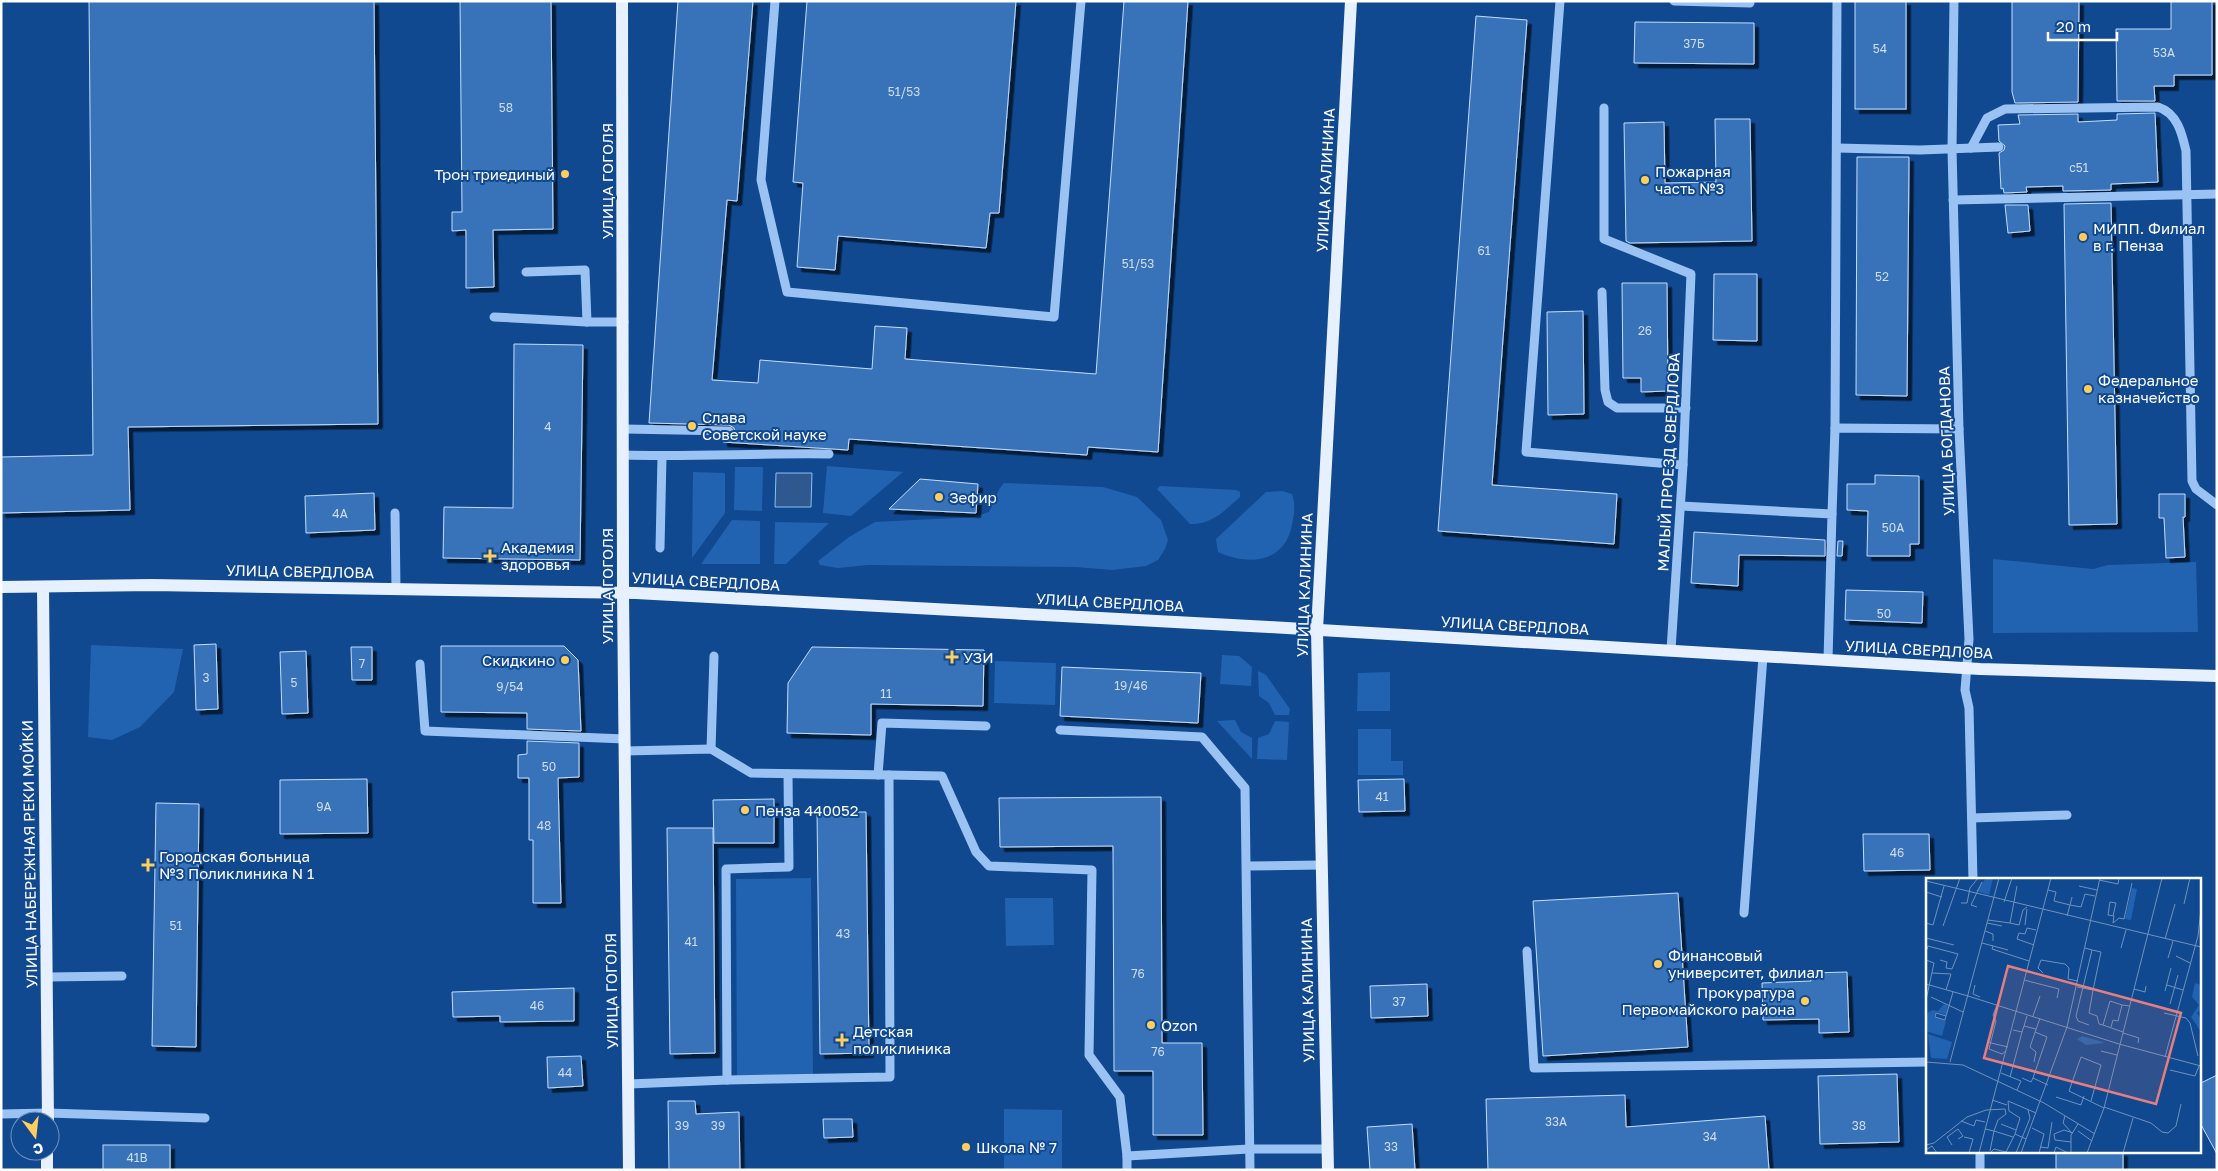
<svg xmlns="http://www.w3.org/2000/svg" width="2218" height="1171" viewBox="0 0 2218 1171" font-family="'Golos Text',sans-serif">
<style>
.green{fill:#2163b0}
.water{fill:#2f598e;stroke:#8bbef7}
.building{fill:#3873b9;stroke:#c2ddfe;filter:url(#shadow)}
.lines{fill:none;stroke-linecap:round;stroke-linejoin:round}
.minor{stroke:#9ac3f3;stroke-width:9}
.major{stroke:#e6f0ff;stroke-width:12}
.poi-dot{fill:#ffce5c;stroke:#104990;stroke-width:2}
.labels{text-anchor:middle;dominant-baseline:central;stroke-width:4;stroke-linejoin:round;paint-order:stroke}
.number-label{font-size:12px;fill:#cddcee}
.poi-label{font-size:15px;fill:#fff;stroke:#104990;text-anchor:start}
.street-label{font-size:15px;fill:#fff;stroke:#104990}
.inset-road{fill:none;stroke:#7092bc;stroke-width:1}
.view{fill:#e67e7e;fill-opacity:0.15;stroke:#e67e7e;stroke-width:2.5}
.inset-edge{fill:none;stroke:#fff;stroke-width:2.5}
</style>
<defs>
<filter id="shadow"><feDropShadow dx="4.5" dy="4.5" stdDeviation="0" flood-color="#0009"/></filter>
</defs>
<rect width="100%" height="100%" fill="#104990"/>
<g class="green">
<path d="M 827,466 L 903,472 L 851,516 L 823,513 Z"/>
<path d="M 735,467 L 763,467 L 762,511 L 734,510 Z"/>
<path d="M 693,472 L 725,473 L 725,513 L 692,558 Z"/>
<path d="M 1004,483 L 1103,487 L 1137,497 L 1161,520 L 1168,540 L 1165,549 L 1158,560 L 1146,566 L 1112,570 L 1076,567 L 868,565 L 838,568 L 820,565 L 818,561 L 849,537 L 875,522 L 974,517 L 989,512 C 994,503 997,490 1004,483 Z"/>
<path d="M 1160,486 L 1236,490 L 1240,492 L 1240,497 C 1225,510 1212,525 1190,524 L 1157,489 Z"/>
<path d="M 1282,491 L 1292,494 C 1296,505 1294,514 1292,525 C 1285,563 1248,566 1218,552 L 1216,539 L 1266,492 Z"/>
<path d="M 732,520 L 760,521 L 760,564 L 701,564 Z"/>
<path d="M 775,522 L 829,523 L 786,564 L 774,564 Z"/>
<path d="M 1993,559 L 2093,569 L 2108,565 L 2196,562 L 2198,632 L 1993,633 Z"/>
<path d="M 91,645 L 183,649 L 174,692 L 140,727 L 112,740 L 88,737 Z"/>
<path d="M 1222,655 L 1239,656 L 1252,667 L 1251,686 L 1220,684 Z"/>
<path d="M 995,661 L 1056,663 L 1055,705 L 994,703 Z"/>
<path d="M 1258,671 L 1266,675 L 1290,709 L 1289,715 L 1275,715 L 1269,703 L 1259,696 Z"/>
<path d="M 1390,672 L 1390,711 L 1357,711 L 1358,673 Z"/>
<path d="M 1235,720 L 1241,732 L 1252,738 L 1252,759 L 1217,721 Z"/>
<path d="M 1275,721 L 1289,722 L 1287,760 L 1257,759 L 1258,738 L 1269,734 Z"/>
<path d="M 1358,729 L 1391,729 L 1391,761 L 1403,761 L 1403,775 L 1358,775 Z"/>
<path d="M 811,878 L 813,1075 L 737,1076 L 736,879 Z"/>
<path d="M 1005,898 L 1053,898 L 1054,945 L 1006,946 Z"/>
<path d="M 1004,1109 L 1062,1110 L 1062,1170 L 1004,1170 Z"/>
</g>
<path class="water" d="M 776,473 L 812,473 L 811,507 L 775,507 Z"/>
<g class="building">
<path d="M 89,1 L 374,1 L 378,424 L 128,427 L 130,510 L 1,513 L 1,457 L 93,455 Z"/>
<path d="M 460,1 L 551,1 L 553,229 L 493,230 L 494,287 L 466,288 L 466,230 L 452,231 L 452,212 L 462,212 Z"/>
<path d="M 678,1 L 753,1 L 737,201 L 727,200 L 712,380 L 758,383 L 760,360 L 872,369 L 875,326 L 907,328 L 905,359 L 1096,374 L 1124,1 L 1188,1 L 1158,452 L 1088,447 L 1087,455 L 849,439 L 848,450 L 723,442 L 723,437 L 732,437 L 735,434 L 734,428 L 729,425 L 649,423 Z"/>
<path d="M 807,1 L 1016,1 L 999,213 L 990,213 L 986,248 L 838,236 L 835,270 L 797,267 L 803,183 L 793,182 Z"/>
<rect x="1855" y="1" width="51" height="108"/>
<path d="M 2012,1 L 2079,1 L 2078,102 L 2015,103 L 2012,92 Z"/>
<path d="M 2171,1 L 2212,1 L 2212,75 L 2174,75 L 2174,86 L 2154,86 L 2155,101 L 2117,101 L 2116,29 L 2171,29 Z"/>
<path d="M 1476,16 L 1527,20 L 1492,485 L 1617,494 L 1614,544 L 1438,531 Z"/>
<path d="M 1635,22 L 1754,23 L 1754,64 L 1634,63 Z"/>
<path d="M 2155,113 L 2158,182 L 2111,184 L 2111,190 L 2063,191 L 2063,186 L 2026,187 L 2027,192 L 2004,193 L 2003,188 L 2001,189 L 1999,153 L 2004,150 L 2005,146 L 1999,141 L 1998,125 L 2020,124 L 2018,115 L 2078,114 L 2078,122 L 2117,120 L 2117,114 Z"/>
<path d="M 1715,119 L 1750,119 L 1752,241 L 1630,243 L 1626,241 L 1624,123 L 1664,122 L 1665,183 L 1716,182 Z"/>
<path d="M 1857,157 L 1909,157 L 1907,396 L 1856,395 Z"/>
<path d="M 2111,203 L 2117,524 L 2069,525 L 2064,204 Z"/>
<path d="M 2005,205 L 2028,205 L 2030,231 L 2008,233 Z"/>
<path d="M 1714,274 L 1757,274 L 1757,341 L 1713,340 Z"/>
<path d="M 1622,283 L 1667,283 L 1668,391 L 1641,392 L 1641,378 L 1623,378 Z"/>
<path d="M 1583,311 L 1584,414 L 1548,415 L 1547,312 Z"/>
<path d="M 514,344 L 583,345 L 580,560 L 443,558 L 444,507 L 513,508 Z"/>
<path d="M 1875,475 L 1919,476 L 1919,544 L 1910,544 L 1910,556 L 1867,556 L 1868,511 L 1847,510 L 1847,484 L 1875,484 Z"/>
<path d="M 920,479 L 978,484 L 976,513 L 889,509 Z"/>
<path d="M 374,493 L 375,530 L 306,533 L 305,496 Z"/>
<path d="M 2159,494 L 2185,494 L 2185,517 L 2183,517 L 2185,557 L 2166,558 L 2164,518 L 2159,518 Z"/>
<path d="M 1694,532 L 1825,540 L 1825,556 L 1739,555 L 1738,586 L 1691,583 Z"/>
<path d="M 1838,541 L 1843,541 L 1842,556 L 1837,556 Z"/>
<path d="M 1846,590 L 1923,592 L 1922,623 L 1845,620 Z"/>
<path d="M 216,644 L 218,709 L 196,710 L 194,645 Z"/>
<path d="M 441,646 L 564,646 L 578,660 L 581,731 L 527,729 L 527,713 L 441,712 Z"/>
<path d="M 351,647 L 372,647 L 372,680 L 352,680 Z"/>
<path d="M 812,647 L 984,650 L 983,706 L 871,704 L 871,735 L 787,733 L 788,683 Z"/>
<path d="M 306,651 L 308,713 L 282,714 L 280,652 Z"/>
<path d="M 1062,667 L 1201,673 L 1198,723 L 1060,716 Z"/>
<path d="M 527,741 L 579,743 L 579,777 L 558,778 L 561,903 L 533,903 L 533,840 L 529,840 L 529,778 L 518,778 L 518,755 L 527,754 Z"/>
<path d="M 367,779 L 368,833 L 280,834 L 280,780 Z"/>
<path d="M 1404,779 L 1405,811 L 1359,812 L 1358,780 Z"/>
<path d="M 1161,797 L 1162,1043 L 1202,1043 L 1203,1135 L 1153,1135 L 1153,1071 L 1114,1071 L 1113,846 L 1000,847 L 999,798 Z"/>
<path d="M 774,799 L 774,843 L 714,843 L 713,800 Z"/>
<path d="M 156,803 L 199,804 L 196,1047 L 152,1046 Z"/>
<path d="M 817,812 L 866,812 L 869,1053 L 820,1054 Z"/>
<path d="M 667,828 L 713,828 L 715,1053 L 670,1054 Z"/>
<path d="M 1863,834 L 1929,834 L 1930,870 L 1864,871 Z"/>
<path d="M 1678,893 L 1688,1047 L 1543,1056 L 1533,901 Z"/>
<path d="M 1847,972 L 1849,1032 L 1819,1033 L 1819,1019 L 1763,1020 L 1762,983 L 1811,981 L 1810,973 Z"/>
<path d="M 1427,984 L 1428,1016 L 1371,1018 L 1370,986 Z"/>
<path d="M 574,988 L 574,1021 L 500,1022 L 500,1016 L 453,1017 L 452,992 Z"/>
<path d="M 581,1056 L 583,1086 L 548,1088 L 547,1057 Z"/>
<path d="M 1897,1074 L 1899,1142 L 1820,1144 L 1818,1076 Z"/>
<path d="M 2217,1075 L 2217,1154 L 2199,1121 L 2199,1084 Z"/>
<path d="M 1625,1095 L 1626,1127 L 1765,1116 L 1769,1170 L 1488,1170 L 1486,1099 Z"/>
<path d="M 668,1101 L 695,1101 L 696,1114 L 739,1112 L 740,1170 L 669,1170 Z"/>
<path d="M 823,1119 L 852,1119 L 853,1137 L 824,1138 Z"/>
<path d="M 1412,1124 L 1415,1170 L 1370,1170 L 1367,1127 Z"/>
<rect x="103" y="1145" width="67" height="25"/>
<rect x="2056" y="1152" width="67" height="18"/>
</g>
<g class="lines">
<g class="minor">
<path d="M 775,1 L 761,180 L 787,292 L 1054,317 L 1081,1"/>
<path d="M 1560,1 L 1526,452 L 1683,465"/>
<path d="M 1674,1 L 1750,3"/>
<path d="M 1954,1 L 1952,149 L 1959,429 L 1969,639 L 1965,690 L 1969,708 L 1973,880"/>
<path d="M 1604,108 L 1604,239 L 1691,274 L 1683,465 L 1671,650"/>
<path d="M 1837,148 L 1920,150 L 1999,147"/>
<path d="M 1971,148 L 1987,118 L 2005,109 L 2158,107 C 2177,113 2182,133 2186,151 L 2192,481 L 2196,489 L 2217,505"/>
<path d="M 1953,200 L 2217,194"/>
<path d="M 526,272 L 585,270 L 587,322 L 624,322"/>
<path d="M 1602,292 L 1605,390 L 1608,402 L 1617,408 L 1686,408"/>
<path d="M 494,317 L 587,322"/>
<path d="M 1835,428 L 1837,1"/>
<path d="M 625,429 L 729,431"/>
<path d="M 623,455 C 692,457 760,453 829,454"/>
<path d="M 1681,506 L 1832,514 L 1828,660"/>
<path d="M 395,513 L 396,589"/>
<path d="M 1832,514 L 1835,428 L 1959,429"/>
<path d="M 660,548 L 662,457"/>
<path d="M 420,664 L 425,731 L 625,739"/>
<path d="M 1060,730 L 1202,737 L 1245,788 L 1250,1170"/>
<path d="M 711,749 L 714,656"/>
<path d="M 625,751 L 711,749 L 751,773 L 889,775 L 890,1077 L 727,1080"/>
<path d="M 878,775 L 882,723 L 986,726"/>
<path d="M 889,775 L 942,776 L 976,852 L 989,866 L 1092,870 L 1089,1055 L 1120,1097 L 1127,1156 L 1249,1149 L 1327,1149"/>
<path d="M 1972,818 L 2067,815"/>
<path d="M 1247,866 L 1321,865"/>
<path d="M 1744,913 L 1763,656"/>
<path d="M 1527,951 L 1534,1068 L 1927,1062"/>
<path d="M 47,977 L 122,976"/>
<path d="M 629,1084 L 727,1080 L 726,869 L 789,867 L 788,774"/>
<path d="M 1,1114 L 48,1113 L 205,1118"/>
<path d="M 1980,1152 L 1980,1170"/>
<path d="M 1127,1156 L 1127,1170"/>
</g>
<g class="major">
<path d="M 622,1 L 623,593 L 629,1170"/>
<path d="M 1,587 L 152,585 L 636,593 L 1269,627 L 1980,669 L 2217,676"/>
<path d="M 43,587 L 48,1121"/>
<path d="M 47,1170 L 47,1151"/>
<path d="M 1328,1170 L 1317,630 L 1351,1"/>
</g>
</g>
<g class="poi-dot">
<circle cx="565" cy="174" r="5"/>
<circle cx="1645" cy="180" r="5"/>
<circle cx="2083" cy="237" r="5"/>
<circle cx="2088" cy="389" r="5"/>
<circle cx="692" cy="426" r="5"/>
<circle cx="939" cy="497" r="5"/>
<path d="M487.5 548.5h5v5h5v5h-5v5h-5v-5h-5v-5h5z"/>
<path d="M949.5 649.5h5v5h5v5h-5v5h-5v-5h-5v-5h5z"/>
<circle cx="565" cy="660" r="5"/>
<circle cx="745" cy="810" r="5"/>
<path d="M145.5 857.5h5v5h5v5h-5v5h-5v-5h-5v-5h5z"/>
<circle cx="1658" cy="964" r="5"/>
<circle cx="1805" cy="1001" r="5"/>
<circle cx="1151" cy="1025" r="5"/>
<path d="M839.5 1032.5h5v5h5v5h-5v5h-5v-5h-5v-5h5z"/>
<circle cx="966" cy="1147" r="5"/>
</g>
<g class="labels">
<g class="number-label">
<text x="1694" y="43">37Б</text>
<text x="1880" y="48">54</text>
<text x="2164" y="52">53А</text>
<text x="904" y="91">51/53</text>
<text x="506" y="107">58</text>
<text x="2079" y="167">с51</text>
<text x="1484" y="250">61</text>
<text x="1138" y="263">51/53</text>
<text x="1882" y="276">52</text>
<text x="1645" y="330">26</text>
<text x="548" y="426">4</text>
<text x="340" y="513">4А</text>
<text x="1893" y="527">50А</text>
<text x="1884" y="613">50</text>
<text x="362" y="663">7</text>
<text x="206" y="677">3</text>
<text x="294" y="682">5</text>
<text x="1131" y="685">19/46</text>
<text x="510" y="686">9/54</text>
<text x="886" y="693">11</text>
<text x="549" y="766">50</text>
<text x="1382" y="796">41</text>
<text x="324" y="806">9А</text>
<text x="544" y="825">48</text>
<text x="1897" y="852">46</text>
<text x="176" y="925">51</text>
<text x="843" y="933">43</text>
<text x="691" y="941">41</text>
<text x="1138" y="973">76</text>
<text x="1399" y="1001">37</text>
<text x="537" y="1005">46</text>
<text x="1158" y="1051">76</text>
<text x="565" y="1072">44</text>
<text x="1556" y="1121">33А</text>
<text x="682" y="1125">39</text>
<text x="718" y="1125">39</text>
<text x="1859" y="1125">38</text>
<text x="1710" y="1136">34</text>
<text x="1391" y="1146">33</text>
<text x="137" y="1157">41В</text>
</g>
<g class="poi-label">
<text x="1655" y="171">Пожарная<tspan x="1655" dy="17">часть №3</tspan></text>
<text x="555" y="174" text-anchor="end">Трон триединый</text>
<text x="2093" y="228">МИПП. Филиал<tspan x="2093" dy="17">в г. Пенза</tspan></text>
<text x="2098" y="380">Федеральное<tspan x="2098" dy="17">казначейство</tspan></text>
<text x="702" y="417">Слава<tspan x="702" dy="17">Советской науке</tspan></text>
<text x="949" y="497">Зефир</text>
<text x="501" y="547">Академия<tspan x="501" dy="17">здоровья</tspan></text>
<text x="963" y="657">УЗИ</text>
<text x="555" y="660" text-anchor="end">Скидкино</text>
<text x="755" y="810">Пенза 440052</text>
<text x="159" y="856">Городская больница<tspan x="159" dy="17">№3 Поликлиника N 1</tspan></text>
<text x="1668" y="955">Финансовый<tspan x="1668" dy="17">университет, филиал</tspan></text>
<text x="1795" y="992" text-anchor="end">Прокуратура<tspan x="1795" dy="17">Первомайского района</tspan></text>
<text x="1161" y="1025">Ozon</text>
<text x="853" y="1031">Детская<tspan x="853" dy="17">поликлиника</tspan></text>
<text x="976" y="1147">Школа № 7</text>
</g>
<g class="street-label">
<text transform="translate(1325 180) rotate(-87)">УЛИЦА КАЛИНИНА</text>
<text transform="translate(607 181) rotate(-90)">УЛИЦА ГОГОЛЯ</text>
<text transform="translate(1946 441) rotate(-92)">УЛИЦА БОГДАНОВА</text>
<text transform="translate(1668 462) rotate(-87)">МАЛЫЙ ПРОЕЗД СВЕРДЛОВА</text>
<text transform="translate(300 571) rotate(1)">УЛИЦА СВЕРДЛОВА</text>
<text transform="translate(706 581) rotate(3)">УЛИЦА СВЕРДЛОВА</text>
<text transform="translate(1304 585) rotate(-88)">УЛИЦА КАЛИНИНА</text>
<text transform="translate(607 586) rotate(-90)">УЛИЦА ГОГОЛЯ</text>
<text transform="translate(1110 602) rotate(3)">УЛИЦА СВЕРДЛОВА</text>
<text transform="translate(1515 625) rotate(3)">УЛИЦА СВЕРДЛОВА</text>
<text transform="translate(1919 649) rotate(3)">УЛИЦА СВЕРДЛОВА</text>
<text transform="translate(29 854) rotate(-91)">УЛИЦА НАБЕРЕЖНАЯ РЕКИ МОЙКИ</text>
<text transform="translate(1307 990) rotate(-91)">УЛИЦА КАЛИНИНА</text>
<text transform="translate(611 991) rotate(-91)">УЛИЦА ГОГОЛЯ</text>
</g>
</g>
<g transform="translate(1926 878)">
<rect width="275" height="275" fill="#104990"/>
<path d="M 60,0 L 67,0 L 63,17 L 50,13 ZM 206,10 L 211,11 L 205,42 L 199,41 ZM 269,105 L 275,107 L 275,132 L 271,135 L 275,141 L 275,154 L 265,139 L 273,127 L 266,119 ZM 18,126 L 22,128 L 20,137 L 10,134 L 8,139 L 20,143 L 16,158 L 0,153 L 0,136 L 6,132 L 12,133 ZM 2,156 L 26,164 L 21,181 L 5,180 ZM 156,158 L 177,164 L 178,165 L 160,167 L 151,161 Z" fill="#2163b0"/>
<path class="inset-road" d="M 173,2 L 192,6 L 193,0M 0,3 L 275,69M 91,8 L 84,45 L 93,47 L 97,32 L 101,29M 153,8 L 171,12M 122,12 L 130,14 L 128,23 L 144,27 L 146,19M 0,14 L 16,19M 78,24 L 86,0M 35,25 L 41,25 L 44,10 L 52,0M 258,26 L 264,0M 51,29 L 45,27 L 56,4M 141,38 L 144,27 L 155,29 L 159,16 L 169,18M 187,38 L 190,25 L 184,24 L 182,37 L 188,38 L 187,45 L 193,40 L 198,41 L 206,5M 62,42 L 84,45M 0,45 L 7,47 L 18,8M 61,45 L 76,48M 99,47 L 101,31M 17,48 L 34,0M 59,53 L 67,56 L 67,63M 0,60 L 28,67M 239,61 L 249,26M 56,65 L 82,72M 108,67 L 91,61 L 93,55 L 99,56 L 101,50 L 110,52M 67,68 L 66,71 L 103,83M 159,70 L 166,72 L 150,138 L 152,143 L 163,147M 195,70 L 200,52M 166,72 L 175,74 L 167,112M 0,74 L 2,68 L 32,76 L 26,91 L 20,90 L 21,84 L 14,82M 250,78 L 264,85M 242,80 L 247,63M 0,82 L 8,85 L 0,122M 6,95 L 25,96 L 20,112M 117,95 L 112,90 L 115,82 L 139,86 L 143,90 L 142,101 L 152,103M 98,102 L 133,111 L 131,120M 0,106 L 42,118M 49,107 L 47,116 L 54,119M 241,107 L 257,112M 151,109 L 167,112 L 163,135 L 171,138 L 173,146 L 177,147M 208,111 L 219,114 L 220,108M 239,113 L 245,90M 42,118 L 193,166 L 275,188M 5,119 L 37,134M 244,126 L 252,97M 71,127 L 67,137 L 70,143 L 63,171 L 76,176 L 80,173M 196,127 L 184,123 L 177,147 L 197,154M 238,135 L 260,140 L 264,145 L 272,178M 20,138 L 19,142 L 9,139 L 10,135 L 20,138 L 27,114M 101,138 L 98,148 L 110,151M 107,138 L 114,118M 185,149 L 187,142 L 192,143 L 196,127 L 204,128M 87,152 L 96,154 L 98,148M 197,155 L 213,160 L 212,165M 61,164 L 82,169M 175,173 L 191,177M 239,179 L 272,58 L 275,31M 0,184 L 37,187 L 118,225 L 169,256M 24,184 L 73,0M 108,184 L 110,174 L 104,169 L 114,140M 94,189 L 109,194M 244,192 L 269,198 L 273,188M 75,195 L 95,203 L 91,212M 84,199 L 96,154M 96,200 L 105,204 L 107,200 L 122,207M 107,200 L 121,159 L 109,154M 130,219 L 155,227 L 158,218M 66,222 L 81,227M 165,223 L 175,187 L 155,179 L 143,213 L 178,230M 178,229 L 225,245 L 236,254 L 242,255 L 250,248 L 255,226M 139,238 L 137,245 L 145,254M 35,243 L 48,248 L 50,242 L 59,244M 75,246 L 90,252M 106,250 L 118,256 L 113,275M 152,253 L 166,263M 89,256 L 94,240 L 83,233 L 82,223 L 110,235M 38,259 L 47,261 L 43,275M 145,264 L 129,262 L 128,256 L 138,252 L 147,255M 0,267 L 8,265 L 41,239 L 60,232 L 79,231 L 80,236 L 72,242 L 68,253 L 59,251M 26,267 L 21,259 L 32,251 L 37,258 L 32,261M 114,269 L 122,270 L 126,244M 0,272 L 6,268 L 11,275M 64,273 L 68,253 L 87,259M 53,275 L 125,0M 64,275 L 68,271 L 80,274 L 89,256 L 100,261M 90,275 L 104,240 L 102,232M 95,275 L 141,149 L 174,0M 128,275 L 130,269 L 142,275M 145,275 L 145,257 L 152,246M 161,275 L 178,230 L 236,0M 197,275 L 207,240"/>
<path class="view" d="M 82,88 L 255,135 L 230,226 L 58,180 Z"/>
<rect width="275" height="275" class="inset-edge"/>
</g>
<rect width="2218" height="1171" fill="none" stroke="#ffffff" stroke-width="5"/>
<g transform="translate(35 1136) rotate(165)"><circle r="24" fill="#104990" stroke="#7092bc"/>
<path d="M0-4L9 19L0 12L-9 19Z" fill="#ffce5c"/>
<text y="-8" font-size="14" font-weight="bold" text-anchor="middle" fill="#ffffff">С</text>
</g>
<path d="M2048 32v8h69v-8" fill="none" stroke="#ffffff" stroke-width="2.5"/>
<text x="2056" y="32" font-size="15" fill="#ffffff" stroke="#104990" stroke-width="4" paint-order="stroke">20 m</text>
</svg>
